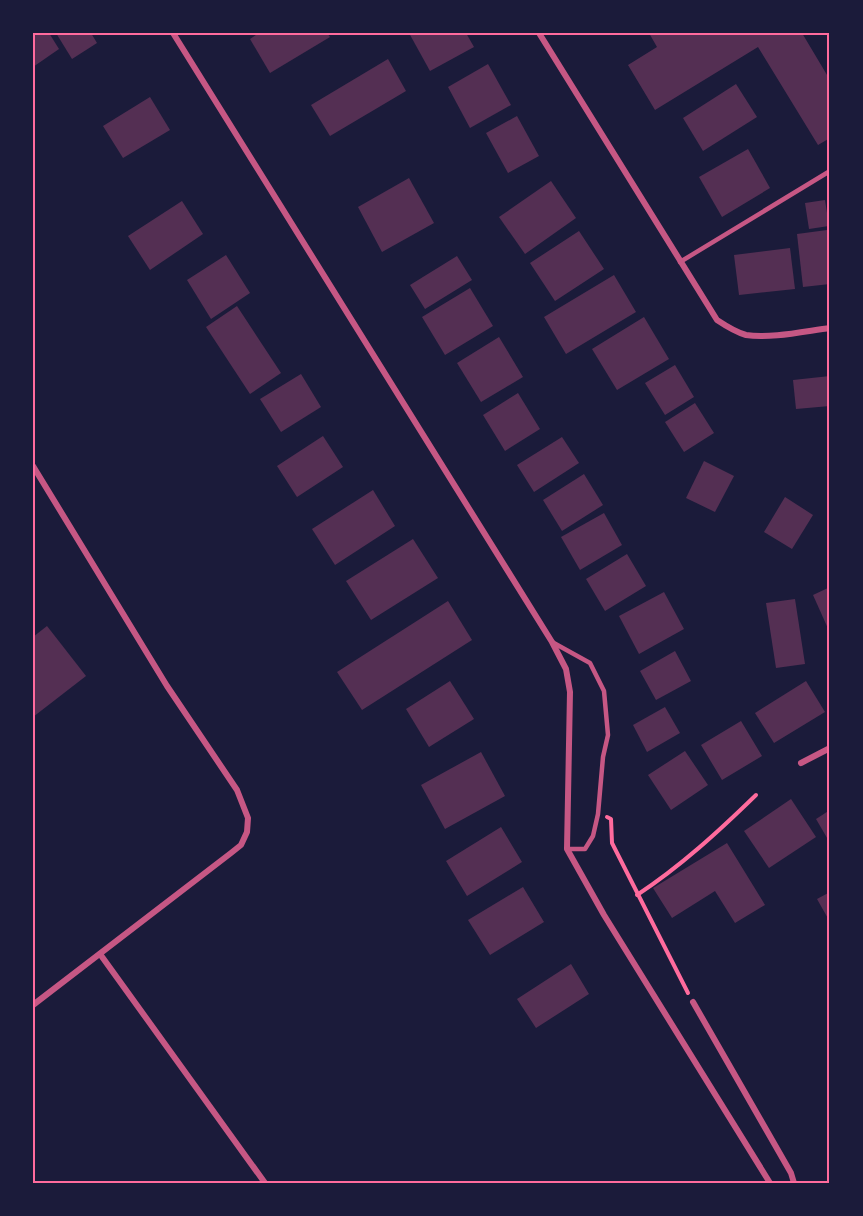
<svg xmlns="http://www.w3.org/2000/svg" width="863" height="1216" viewBox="0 0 863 1216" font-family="Raleway,sans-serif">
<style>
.building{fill:#542f53}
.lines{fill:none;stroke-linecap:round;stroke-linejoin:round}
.path{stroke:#ff6b9d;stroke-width:4}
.service{stroke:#c65784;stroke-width:4.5}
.minor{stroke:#c65784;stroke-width:6}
.neatline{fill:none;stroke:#ff6b9d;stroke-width:2}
</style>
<rect width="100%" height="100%" fill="#1b1b3a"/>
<g class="building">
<path d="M 33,33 L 49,33 L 59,49 L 33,67 Z"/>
<path d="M 56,33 L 91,33 L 97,43 L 72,59 Z"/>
<path d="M 259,33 L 327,33 L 330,37 L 270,73 L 250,39 Z"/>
<path d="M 409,33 L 466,33 L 474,47 L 430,71 Z"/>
<path d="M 649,33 L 802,33 L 830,80 L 830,138 L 818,145 L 758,47 L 655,110 L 628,65 L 657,47 Z"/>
<path d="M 388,59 L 406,91 L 330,136 L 311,105 Z"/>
<path d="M 488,64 L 511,105 L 470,128 L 448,87 Z"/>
<path d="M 736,84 L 757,117 L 703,151 L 683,118 Z"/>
<path d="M 150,97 L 170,130 L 123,158 L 103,126 Z"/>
<path d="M 517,116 L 539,156 L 508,173 L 486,133 Z"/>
<path d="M 748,149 L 770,188 L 722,217 L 699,177 Z"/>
<path d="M 409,178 L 434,223 L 382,252 L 358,207 Z"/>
<path d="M 551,181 L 576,218 L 525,254 L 499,217 Z"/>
<path d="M 825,200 L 829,226 L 809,229 L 805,203 Z"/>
<path d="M 182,201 L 203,234 L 150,270 L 128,236 Z"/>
<path d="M 827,230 L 830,257 L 830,284 L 803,287 L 797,234 Z"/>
<path d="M 579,231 L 604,269 L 555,301 L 530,263 Z"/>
<path d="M 790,248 L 795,289 L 739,295 L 734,255 Z"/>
<path d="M 226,255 L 250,293 L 211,319 L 187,280 Z"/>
<path d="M 457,256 L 472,280 L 425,309 L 410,285 Z"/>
<path d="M 614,275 L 636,312 L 566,354 L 544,317 Z"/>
<path d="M 470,288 L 493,326 L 445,355 L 422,317 Z"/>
<path d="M 237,306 L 281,373 L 250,394 L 206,327 Z"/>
<path d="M 644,317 L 669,359 L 617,390 L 592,349 Z"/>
<path d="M 499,337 L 523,377 L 481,402 L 457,363 Z"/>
<path d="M 675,365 L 694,397 L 665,415 L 645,383 Z"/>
<path d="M 301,374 L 321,407 L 281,432 L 260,399 Z"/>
<path d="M 830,376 L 830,406 L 796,409 L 793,380 Z"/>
<path d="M 518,393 L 540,429 L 505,451 L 483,415 Z"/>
<path d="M 695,403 L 714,433 L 684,452 L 665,422 Z"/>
<path d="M 323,436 L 343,467 L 297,497 L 277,466 Z"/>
<path d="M 562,437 L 579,463 L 534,492 L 517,465 Z"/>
<path d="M 704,461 L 734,476 L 715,512 L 686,498 Z"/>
<path d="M 584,474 L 603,505 L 562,531 L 543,500 Z"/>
<path d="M 373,490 L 395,526 L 335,565 L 312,529 Z"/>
<path d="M 785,497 L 813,515 L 792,549 L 764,532 Z"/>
<path d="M 604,513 L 622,545 L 580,570 L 561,537 Z"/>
<path d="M 413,539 L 438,578 L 371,620 L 346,581 Z"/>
<path d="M 627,554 L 646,586 L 605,611 L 586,579 Z"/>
<path d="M 830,587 L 830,633 L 813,595 Z"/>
<path d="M 664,592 L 684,629 L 639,654 L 619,616 Z"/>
<path d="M 795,599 L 805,664 L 776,668 L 766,603 Z"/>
<path d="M 448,601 L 472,640 L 362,710 L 337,672 Z"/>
<path d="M 47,626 L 86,676 L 33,717 L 33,637 Z"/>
<path d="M 675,651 L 691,681 L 656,700 L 640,671 Z"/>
<path d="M 450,681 L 474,719 L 429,747 L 406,709 Z"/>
<path d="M 806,681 L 825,712 L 774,743 L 755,713 Z"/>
<path d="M 665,707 L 680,733 L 647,752 L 633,725 Z"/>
<path d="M 741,721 L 762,756 L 722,780 L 701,745 Z"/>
<path d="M 685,751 L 708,785 L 671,810 L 648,775 Z"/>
<path d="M 481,752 L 505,796 L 445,829 L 421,785 Z"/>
<path d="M 791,799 L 816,837 L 769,868 L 744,831 Z"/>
<path d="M 830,810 L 830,843 L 816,819 Z"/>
<path d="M 501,827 L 522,862 L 467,896 L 446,861 Z"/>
<path d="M 727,843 L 765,905 L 735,923 L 715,891 L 672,918 L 653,888 Z"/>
<path d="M 523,887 L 544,922 L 490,955 L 468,920 Z"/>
<path d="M 830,892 L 830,922 L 817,899 Z"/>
<path d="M 571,964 L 589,994 L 536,1028 L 517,999 Z"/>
</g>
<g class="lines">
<g class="path">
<path d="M 607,817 L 611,819 L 612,843 L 688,993"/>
<path d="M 637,895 C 681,866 719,831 756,795"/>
</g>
<g class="service">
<path d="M 680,262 L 830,171"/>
<path d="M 552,642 L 590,663 L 604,691 L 608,735 L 603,757 L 598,814 L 593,836 L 585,849 L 567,849"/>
</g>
<g class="minor">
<path d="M 173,33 L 552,642 L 566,669 L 570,692 L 567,849 L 604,915 L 770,1183"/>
<path d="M 539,33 L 717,320 C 726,326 735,332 746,335 C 770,339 806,331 830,328"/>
<path d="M 33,466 L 167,686 L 237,790 L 248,818 L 247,832 L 241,845 L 231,853 L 33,1005"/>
<path d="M 801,763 L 830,748"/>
<path d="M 100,954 L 265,1183"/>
<path d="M 693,1002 L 791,1173 L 794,1183"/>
</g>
</g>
<rect width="863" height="1216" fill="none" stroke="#1b1b3a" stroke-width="69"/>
<rect x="34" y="34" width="794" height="1148" class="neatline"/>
</svg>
